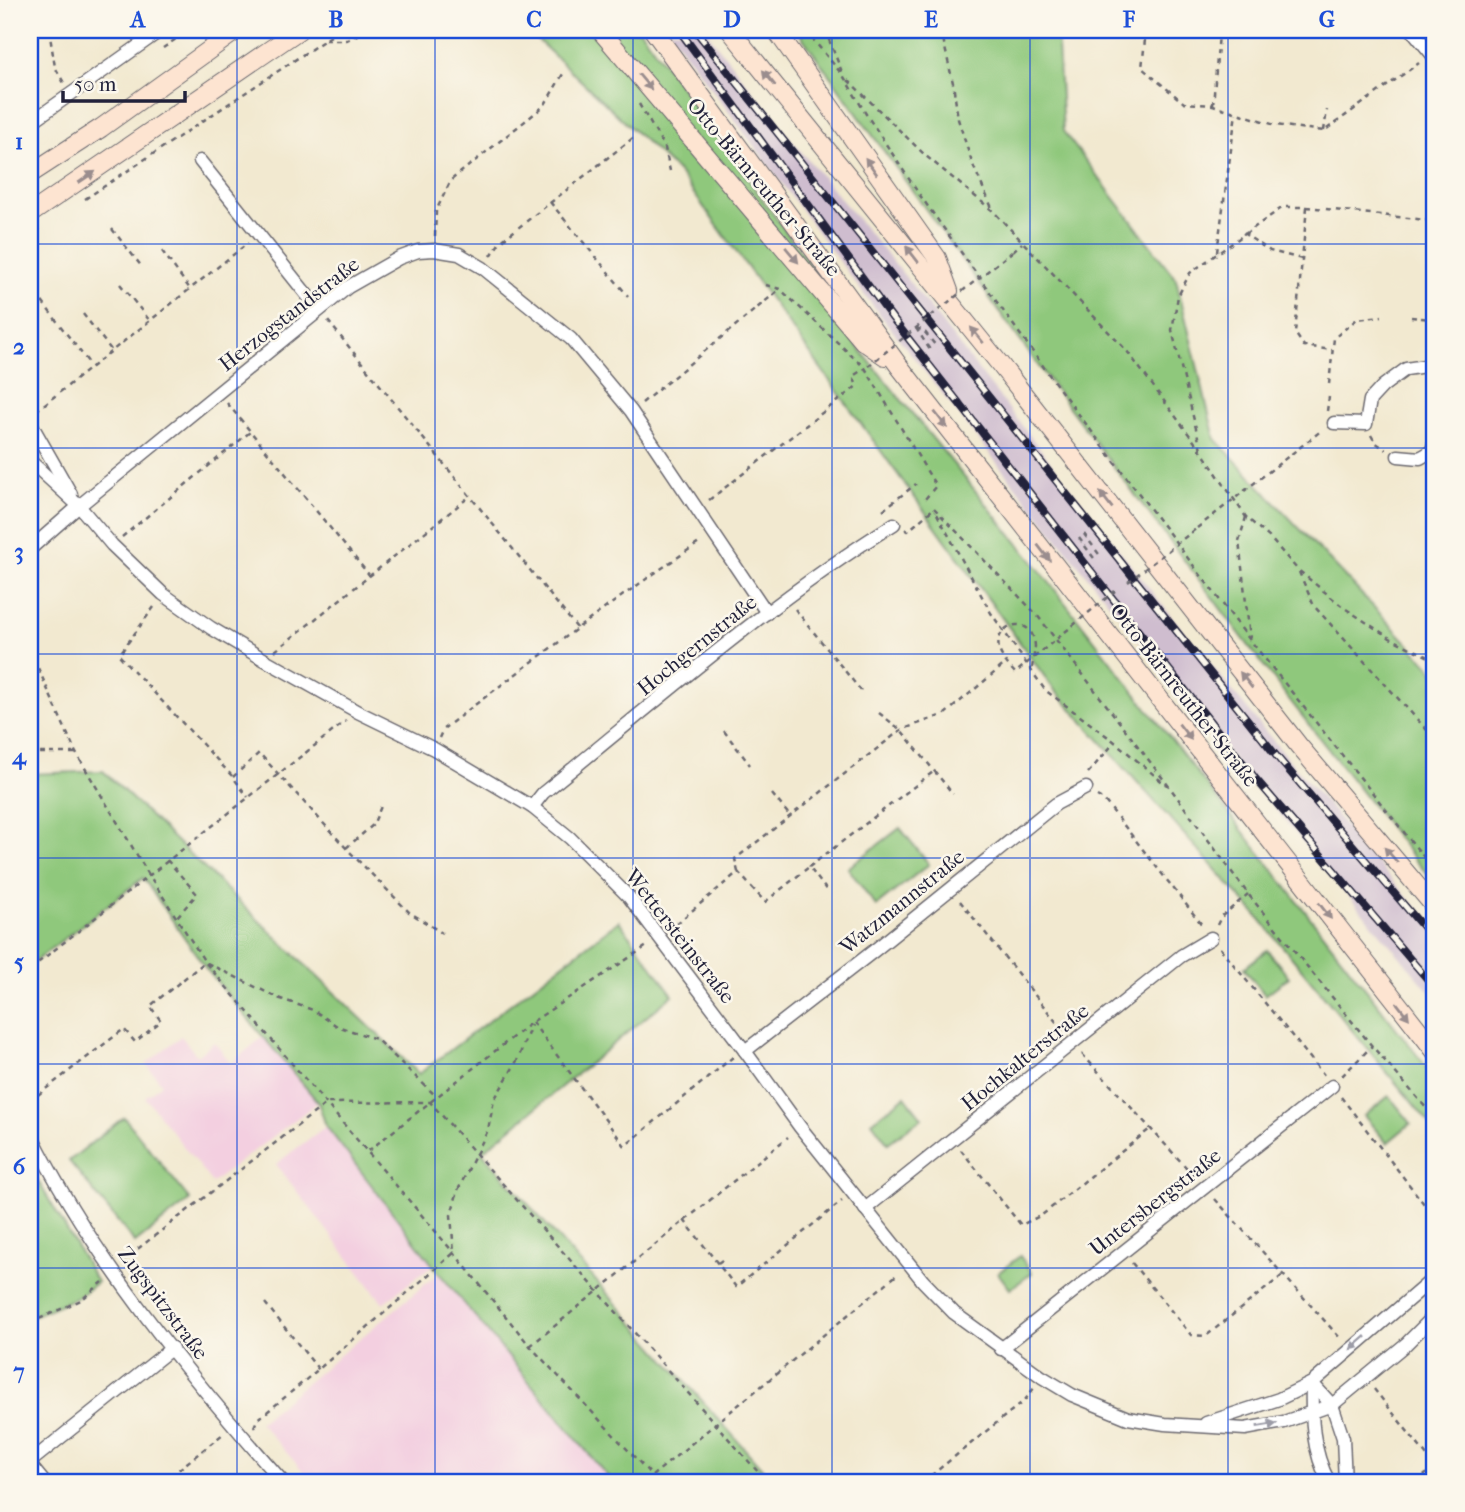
<svg xmlns="http://www.w3.org/2000/svg" width="1465" height="1512" viewBox="0 0 1465 1512" font-family="'IM FELL French Canon',serif">
<style>
.built{fill:#f3cfe0}
.railway{fill:#cfbdcf}
.green{fill:#8fc87b;stroke:#58755b;stroke-width:2}
.lines{fill:none;stroke-linecap:round;stroke-linejoin:round}
.street-casing{stroke:#6b686f;stroke-width:15}
.secondary-casing{stroke:#6b686f;stroke-width:20}
.path{stroke:#6b686f;stroke-width:2.5;stroke-dasharray:5 5;stroke-linecap:butt}
.street{stroke:#fff;stroke-width:12}
.secondary{stroke:#fde4d1;stroke-width:18}
.rail-casing{stroke:#22223b;stroke-width:8}
.rail{stroke:#fbf7ec;stroke-width:5;stroke-dasharray:16;stroke-linecap:butt}
.path-bridge{stroke:#6b686f;stroke-width:2.5;stroke-dasharray:5 5;stroke-linecap:butt}
.oneway{fill:#9a8d8e}
.oneway2{fill:#9c9ca7}
.grid{fill:none;stroke:#1d4ed8;stroke-width:2;stroke-opacity:0.55}
.labels{text-anchor:middle;dominant-baseline:central;stroke-width:5;stroke-linejoin:round;paint-order:stroke}
.street-label{font-size:21px;fill:#22223b;stroke:#fbf7ec}
.neatline{fill:none;stroke:#1d4ed8;stroke-width:2.5}
.grid-label{font-size:23px;text-anchor:middle;font-weight:bold;fill:#1d4ed8}
</style>
<rect width="100%" height="100%" fill="#fbf7ec"/>
<filter id="ink" filterUnits="userSpaceOnUse"><feTurbulence type="fractalNoise" baseFrequency=".0143" numOctaves="2"/><feDisplacementMap in="SourceGraphic" scale="14" xChannelSelector="R" yChannelSelector="G"/><feConvolveMatrix kernelMatrix="1 2 1 2 8 2 1 2 1" color-interpolation-filters="sRGB"/></filter>
<filter id="wash" filterUnits="userSpaceOnUse"><feTurbulence type="fractalNoise" baseFrequency=".00686" numOctaves="4" result="noise"/><feDisplacementMap in="SourceGraphic" scale="28" xChannelSelector="R" yChannelSelector="G"/><feGaussianBlur stdDeviation="1.57" result="paint"/><feColorMatrix in="noise" values="0 0 0 0 0 0 0 0 0 0 0 0 0 0 0 0 0 1.4 0 .05"/><feComposite in="paint" operator="in"/></filter>
<g filter="url(#wash)">
<rect width="100%" height="100%" fill="#f2e9d0"/>
<g class="built">
<path d="M 181,1036 L 197,1056 L 214,1042 L 231,1063 L 263,1037 L 318,1102 L 212,1183 L 145,1097 L 162,1084 L 146,1064 Z"/>
<path d="M 326,1126 L 433,1265 L 383,1303 L 276,1164 Z"/>
<path d="M 439,1273 L 612,1482 L 313,1482 L 259,1422 Z"/>
</g>
<path class="railway" d="M 668,30 L 705,30 L 775,120 L 904,275 L 1171,616 L 1284,754 L 1435,930 L 1435,998 L 1251,781 L 1024,497 L 866,297 Z"/>
<g class="green">
<path d="M 527,30 L 640,30 L 818,276 L 809,287 L 1031,559 L 1435,1078 L 1435,1130 L 1259,918 L 1053,688 L 679,173 Z"/>
<path d="M 797,30 L 1057,30 L 1063,131 L 1176,279 L 1215,439 L 1435,672 L 1435,883 L 1416,861 L 1288,698 L 1050,382 Z"/>
<path d="M 103,771 L 419,1074 L 619,921 L 673,995 L 482,1152 L 774,1482 L 612,1482 L 439,1273 L 326,1126 L 318,1102 L 207,970 L 143,878 L 30,965 L 30,774 Z"/>
<path d="M 900,828 L 929,864 L 876,906 L 848,868 Z"/>
<path d="M 1267,950 L 1289,977 L 1265,995 L 1244,968 Z"/>
<path d="M 905,1096 L 922,1118 L 888,1143 L 872,1122 Z"/>
<path d="M 1389,1096 L 1411,1123 L 1387,1143 L 1364,1116 Z"/>
<path d="M 124,1117 L 190,1200 L 135,1243 L 69,1161 Z"/>
<path d="M 30,1167 L 97,1282 L 78,1297 L 30,1317 Z"/>
<path d="M 1020,1256 L 1032,1273 L 1010,1289 L 998,1273 Z"/>
</g>
</g>
<g filter="url(#ink)">
<g class="lines">
<defs>
<g id="street">
<path d="M 1412,30 L 1435,58"/>
<path d="M 30,123 L 161,30"/>
<path d="M 200,161 L 319,310"/>
<path d="M 30,422 L 71,494"/>
<path d="M 1334,423 L 1366,424 L 1370,400 L 1383,386 L 1406,369 L 1425,366 L 1435,379"/>
<path d="M 1398,456 L 1420,458 L 1432,451 L 1435,440"/>
<path d="M 30,461 L 79,506 L 112,545 L 163,594 L 211,628 L 265,660 L 358,712 L 434,749 L 532,807 L 570,838 L 629,897 L 745,1051 L 800,1127 L 923,1281 L 954,1313 L 1042,1377 L 1072,1395 L 1128,1418 L 1165,1424 L 1245,1429 L 1284,1422 L 1332,1405 L 1406,1344 L 1435,1315"/>
<path d="M 30,549 L 79,506 L 348,287 L 399,258 L 418,251 L 434,250 L 459,254 L 483,268 L 571,339 L 631,411 L 767,613"/>
<path d="M 532,807 L 543,793 C 657,701 769,602 894,524"/>
<path d="M 745,1051 L 875,950 L 1056,804 L 1086,788"/>
<path d="M 30,1132 C 92,1258 190,1377 283,1482"/>
<path d="M 865,1209 L 1181,956 L 1211,938"/>
<path d="M 1001,1349 L 1332,1086"/>
<path d="M 1312,1383 L 1332,1405 L 1343,1438 L 1345,1482"/>
<path d="M 1312,1383 C 1311,1417 1312,1451 1329,1482"/>
<path d="M 1206,1423 L 1279,1399 L 1312,1383 L 1435,1277"/>
<path d="M 30,1462 L 172,1348"/>
<path d="M 30,1465 L 44,1482"/>
</g>
<g id="secondary">
<path d="M 600,30 L 863,341 L 885,356"/>
<path d="M 653,30 L 899,366 L 1435,1051"/>
<path d="M 730,30 L 999,363 L 1299,746 L 1435,907"/>
<path d="M 776,30 L 937,258 L 949,291"/>
<path d="M 30,174 L 101,128 L 237,30"/>
<path d="M 30,214 L 299,30"/>
</g>
</defs>
<use href="#street" class="street-casing"/>
<use href="#secondary" class="secondary-casing"/>
<g class="path">
<path d="M 49,30 L 55,67 L 64,83"/>
<path d="M 805,30 L 841,73"/>
<path d="M 825,30 L 844,77 L 866,114 L 919,194 L 1061,391 L 1250,640 L 1435,871"/>
<path d="M 941,30 L 953,83 L 958,119 L 972,163 L 992,208"/>
<path d="M 1146,30 L 1142,68 L 1184,103 L 1213,105 L 1275,125 L 1324,131 L 1419,63"/>
<path d="M 1173,30 L 1219,34 L 1223,30"/>
<path d="M 325,40 L 347,40 L 367,30"/>
<path d="M 163,48 L 189,30"/>
<path d="M 848,80 L 926,156 L 993,211 L 1127,351 L 1202,452 L 1246,517 L 1270,538 L 1297,569 L 1343,607 L 1390,638 L 1435,660"/>
<path d="M 639,104 L 665,148 L 670,171"/>
<path d="M 1213,105 L 1219,34"/>
<path d="M 1324,131 L 1327,110"/>
<path d="M 85,199 L 340,30"/>
<path d="M 550,202 L 628,296"/>
<path d="M 1307,207 L 1295,333 L 1304,346 L 1332,350"/>
<path d="M 112,229 L 142,267"/>
<path d="M 1243,233 L 1270,251 L 1302,259"/>
<path d="M 30,235 L 39,229"/>
<path d="M 435,236 L 436,211 L 451,180 L 544,106 L 563,74"/>
<path d="M 162,251 L 190,289"/>
<path d="M 1013,251 L 1022,243"/>
<path d="M 1217,252 L 1236,113"/>
<path d="M 491,256 L 500,242 L 633,138"/>
<path d="M 120,284 L 150,321"/>
<path d="M 766,285 L 780,289 L 865,368 L 936,486 L 925,499"/>
<path d="M 30,286 L 92,367"/>
<path d="M 83,314 L 112,351"/>
<path d="M 1411,317 L 1430,319"/>
<path d="M 328,321 L 577,628"/>
<path d="M 1429,325 L 1435,259"/>
<path d="M 916,328 L 932,353"/>
<path d="M 916,328 L 924,331 L 936,346"/>
<path d="M 1329,384 L 1334,338 L 1357,319 L 1382,316"/>
<path d="M 227,403 L 370,576"/>
<path d="M 642,403 L 780,289"/>
<path d="M 36,411 L 248,243"/>
<path d="M 1327,411 L 1329,397"/>
<path d="M 1371,435 L 1375,442 L 1386,450"/>
<path d="M 1201,449 L 1172,330 L 1178,296 L 1190,273 L 1283,207 L 1307,207 L 1435,221"/>
<path d="M 709,500 L 857,386 L 853,376 L 864,369"/>
<path d="M 934,508 L 1037,615 L 1171,789 L 1248,894 L 1372,1046 L 1435,1118"/>
<path d="M 883,510 L 916,484"/>
<path d="M 937,514 L 991,613 L 1045,690 L 1115,742 L 1166,785"/>
<path d="M 1246,517 L 1239,541 L 1250,638"/>
<path d="M 1197,528 L 1322,430"/>
<path d="M 905,529 L 908,531 L 934,508"/>
<path d="M 1084,534 L 1101,557"/>
<path d="M 122,537 L 250,432"/>
<path d="M 1079,538 L 1096,561"/>
<path d="M 1299,572 L 1314,606 L 1435,739"/>
<path d="M 154,607 L 119,655 L 233,777 L 248,797"/>
<path d="M 795,609 L 862,692"/>
<path d="M 30,650 L 76,753 L 149,875 L 205,962 L 454,1253 L 530,1346 L 658,1482"/>
<path d="M 275,651 L 469,497"/>
<path d="M 1032,668 L 1035,647"/>
<path d="M 879,713 L 901,730 L 953,794"/>
<path d="M 724,731 L 750,765"/>
<path d="M 439,738 L 443,729 C 528,665 613,600 702,541"/>
<path d="M 30,753 L 76,753"/>
<path d="M 1088,773 L 1115,742"/>
<path d="M 233,777 L 259,753 L 346,848 L 409,912 L 442,933"/>
<path d="M 772,794 L 790,816"/>
<path d="M 1097,796 L 1104,800 L 1203,926"/>
<path d="M 346,848 L 373,825 L 382,804"/>
<path d="M 167,860 L 197,894 L 176,918"/>
<path d="M 809,867 L 933,772"/>
<path d="M 738,872 L 765,902 L 809,867 L 828,892"/>
<path d="M 960,901 L 1065,1033"/>
<path d="M 1217,925 L 1221,917 L 1248,894"/>
<path d="M 669,930 L 738,872 L 735,859 L 901,730 L 945,714 L 1006,663"/>
<path d="M 1220,948 L 1324,1075"/>
<path d="M 30,969 L 346,721"/>
<path d="M 532,1022 L 625,1146 L 733,1057"/>
<path d="M 1082,1054 L 1196,1178"/>
<path d="M 1342,1076 L 1372,1046"/>
<path d="M 1341,1097 L 1435,1218"/>
<path d="M 30,1101 L 124,1029 L 135,1042 L 161,1021 L 150,1006 L 205,962 L 278,998 L 313,1010 L 337,1026 L 376,1039 L 436,1096"/>
<path d="M 961,1150 L 1021,1225 L 1042,1215 L 1150,1129"/>
<path d="M 368,1151 L 532,1022 L 647,946"/>
<path d="M 1215,1199 L 1341,1339"/>
<path d="M 684,1220 L 736,1287 L 842,1201"/>
<path d="M 122,1261 L 327,1103 L 430,1102 L 767,1482"/>
<path d="M 718,1263 L 725,1258"/>
<path d="M 1132,1263 L 1191,1335 L 1206,1336 L 1283,1275"/>
<path d="M 265,1303 L 319,1370"/>
<path d="M 30,1323 L 81,1300 L 103,1282"/>
<path d="M 530,1346 L 788,1137"/>
<path d="M 1374,1389 L 1435,1466"/>
<path d="M 254,1427 L 257,1420 C 324,1366 388,1309 454,1253 L 451,1215 L 458,1190 L 488,1130 L 494,1100 L 518,1059 L 531,1025"/>
<path d="M 652,1476 L 899,1273"/>
<path d="M 163,1482 L 223,1434"/>
<path d="M 923,1482 L 1025,1400 L 1034,1388"/>
<path d="M 1416,1482 L 1435,1467"/>
</g>
<use href="#street" class="street"/>
<use href="#secondary" class="secondary"/>
<defs>
<g id="rail">
<path d="M 679,30 L 893,319 L 1143,637 L 1255,778 L 1435,988"/>
<path d="M 695,30 L 1278,758 L 1435,941"/>
</g>
</defs>
<use href="#rail" class="rail-casing"/>
<use href="#rail" class="rail"/>
<g class="path-bridge">
<path d="M 868,366 L 1013,251"/>
<path d="M 1128,582 L 1197,528"/>
<path d="M 1035,647 C 1034,613 993,622 999,649 C 1001,658 1009,666 1015,673 L 1115,591"/>
</g>
</g>
<defs><path id="oneway-solid" d="M-6-.8H1V-3.2L6.5 0L1 3.2V.8H-6Z" transform="scale(1.75)"/></defs>
<g class="oneway">
<use href="#oneway-solid" transform="translate(769 78) rotate(-129)"/>
<use href="#oneway-solid" transform="translate(645 82) rotate(50)"/>
<use href="#oneway-solid" transform="translate(871 166) rotate(-125)"/>
<use href="#oneway-solid" transform="translate(87 177) rotate(-34)"/>
<use href="#oneway-solid" transform="translate(912 254) rotate(-128)"/>
<use href="#oneway-solid" transform="translate(792 255) rotate(50)"/>
<use href="#oneway-solid" transform="translate(977 335) rotate(-129)"/>
<use href="#oneway-solid" transform="translate(941 420) rotate(52)"/>
<use href="#oneway-solid" transform="translate(1106 500) rotate(-128)"/>
<use href="#oneway-solid" transform="translate(1044 553) rotate(52)"/>
<use href="#oneway-solid" transform="translate(1246 680) rotate(-128)"/>
<use href="#oneway-solid" transform="translate(1185 732) rotate(52)"/>
<use href="#oneway-solid" transform="translate(1391 855) rotate(-131)"/>
<use href="#oneway-solid" transform="translate(1325 911) rotate(52)"/>
<use href="#oneway-solid" transform="translate(1403 1011) rotate(52)"/>
</g>
<g class="oneway2">
<use href="#oneway-solid" transform="translate(1358 1343) rotate(139)"/>
<use href="#oneway-solid" transform="translate(1267 1425) rotate(-9)"/>
</g>
</g>
<path class="grid" d="M 237,30 L 237,1482M 435,30 L 435,1482M 633,30 L 633,1482M 832,30 L 832,1482M 1030,30 L 1030,1482M 1228,30 L 1228,1482M 30,244 L 1435,244M 30,448 L 1435,448M 30,654 L 1435,654M 30,858 L 1435,858M 30,1064 L 1435,1064M 30,1268 L 1435,1268"/>
<g class="labels">
<g class="street-label">
<text transform="translate(764 187) rotate(50)">Otto-Bärnreuther-Straße</text>
<text transform="translate(289 314) rotate(-38)">Herzogstandstraße</text>
<text transform="translate(697 645) rotate(-39)">Hochgernstraße</text>
<text transform="translate(1184 695) rotate(52)">Otto-Bärnreuther-Straße</text>
<text transform="translate(902 902) rotate(-39)">Watzmannstraße</text>
<text transform="translate(680 936) rotate(52)">Wettersteinstraße</text>
<text transform="translate(1025 1057) rotate(-39)">Hochkalterstraße</text>
<text transform="translate(1155 1202) rotate(-38)">Untersbergstraße</text>
<text transform="translate(163 1303) rotate(53)">Zugspitzstraße</text>
</g>
</g>
<rect width="1465" height="1512" fill="none" stroke="#fbf7ec" stroke-width="77"/>
<path d="M63 91v10h122v-10" fill="none" stroke="#22223b" stroke-width="3.5"/>
<text x="74" y="91" font-size="21" fill="#22223b" stroke="#fbf7ec" stroke-width="5" paint-order="stroke">50 m</text>
<rect x="38" y="38" width="1388" height="1436" class="neatline"/>
<g class="grid-label">
<text x="138" y="27">A</text>
<text x="336" y="27">B</text>
<text x="534" y="27">C</text>
<text x="732" y="27">D</text>
<text x="931" y="27">E</text>
<text x="1129" y="27">F</text>
<text x="1327" y="27">G</text>
<text x="19" y="149">1</text>
<text x="19" y="354">2</text>
<text x="19" y="559">3</text>
<text x="19" y="764">4</text>
<text x="19" y="969">5</text>
<text x="19" y="1174">6</text>
<text x="19" y="1379">7</text>
</g>
</svg>
